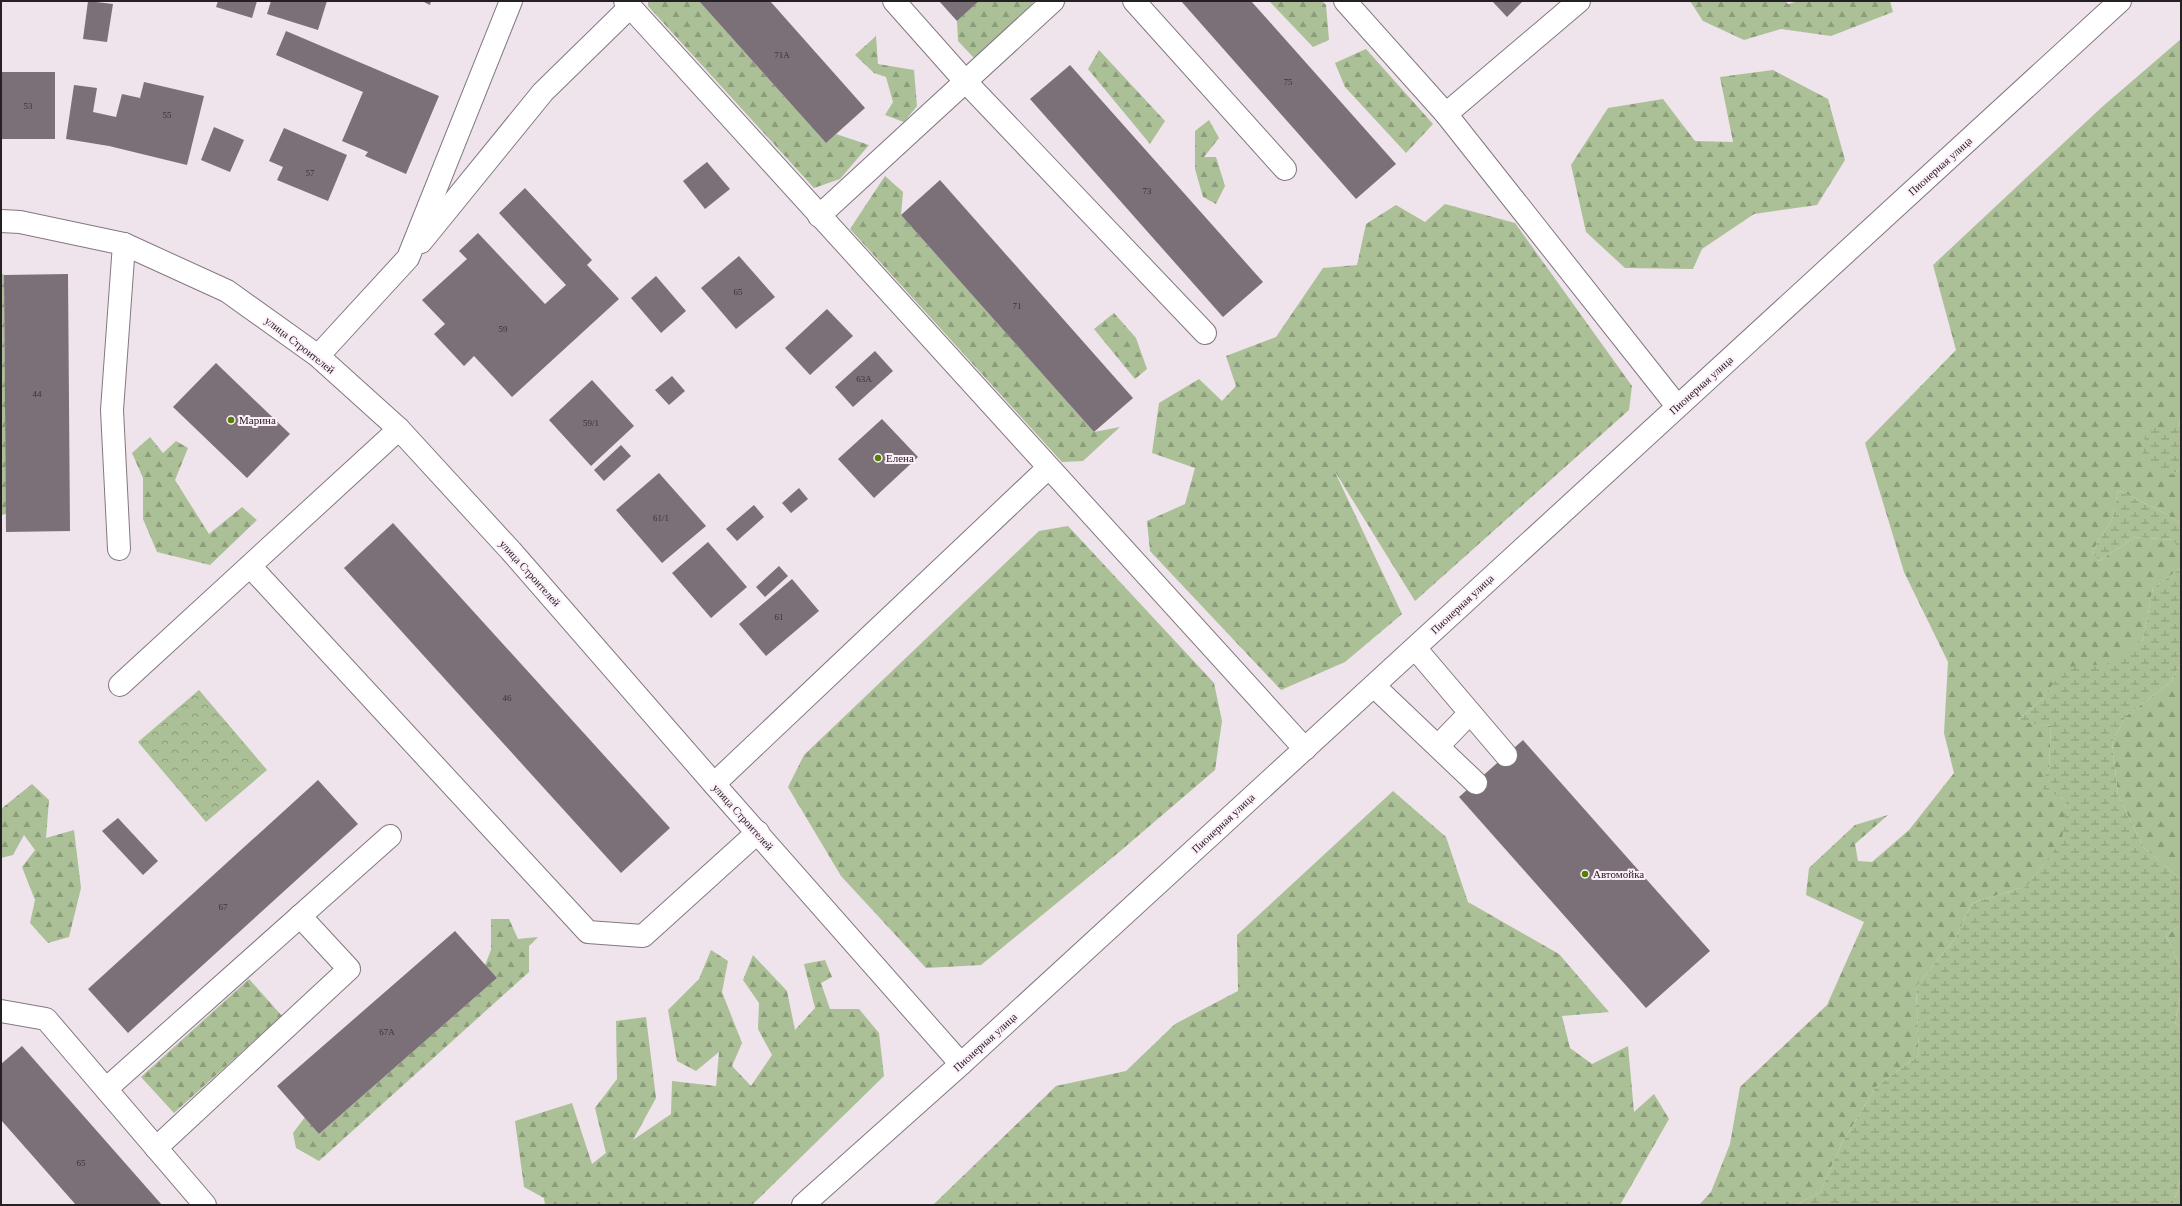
<svg xmlns="http://www.w3.org/2000/svg" width="2182" height="1206" viewBox="0 0 2182 1206" font-family="Georgia,serif">
<style>
.forest{fill:url(#forest-firs)}
.wetland{fill:url(#wetland-marsh)}
.park{fill:url(#park-crowns)}
.building{fill:#7b7078}
.lines{fill:none;stroke-linecap:round;stroke-linejoin:round}
.minor-casing{stroke:#837881;stroke-width:24}
.major-casing{stroke:#837881;stroke-width:24}
.minor{stroke:#fff;stroke-width:22}
.major{stroke:#fff;stroke-width:22}
.poi-dot{fill:#568004;stroke:#fdf0fa;stroke-width:1.5}
.labels{text-anchor:middle;dominant-baseline:central;stroke-width:4;stroke-linejoin:round;paint-order:stroke}
.number-label{font-size:9px;fill:#3a3439}
.street-label{font-size:11px;fill:#252024;stroke:#fdf0fa}
.poi-label{font-size:11px;fill:#252024;stroke:#fdf0fa;text-anchor:start}
</style>
<defs>
<pattern id="forest-firs" width="22" height="20" patternUnits="userSpaceOnUse"><rect width="22" height="20" fill="#abc096"/><path d="M5 1l3.5 6h-7zM16 11l3.5 6h-7z" fill="#8b9c7a"/></pattern>
<pattern id="wetland-marsh" width="20" height="14" patternUnits="userSpaceOnUse"><rect width="20" height="14" fill="#abc096"/><path d="M1 5h8M5 5V1M11 12h8M15 12V8" fill="none" stroke="#8b9c7a"/></pattern>
<pattern id="park-crowns" width="20" height="18" patternUnits="userSpaceOnUse"><rect width="20" height="18" fill="#abc096"/><path d="M2 6a3 3 0 1 1 6 0M12 15a3 3 0 1 1 6 0" fill="none" stroke="#8b9c7a"/></pattern>
</defs>
<rect width="100%" height="100%" fill="#efe3ec"/>
<g class="forest">
<path d="M 648,1 L 699,1 L 826,143 L 836,134 L 869,145 L 840,179 L 814,188 L 648,6 Z"/>
<path d="M 979,1 L 1034,1 L 1023,17 L 974,58 L 958,41 L 957,21 Z"/>
<path d="M 1269,1 L 1322,1 L 1326,5 L 1329,40 L 1313,47 Z"/>
<path d="M 1690,1 L 1785,1 L 1788,4 L 1799,1 L 1890,1 L 1893,12 L 1831,36 L 1781,29 L 1744,40 L 1703,21 Z"/>
<path d="M 876,36 L 878,64 L 914,70 L 917,106 L 904,122 L 885,115 L 893,102 L 886,77 L 874,73 L 855,55 Z"/>
<path d="M 2181,39 L 2181,417 L 2178,426 L 2172,475 L 2181,468 L 2181,524 L 2166,514 L 2118,490 L 2112,519 L 2092,552 L 2099,561 L 2135,537 L 2175,540 L 2181,556 L 2181,568 L 2153,588 L 2143,640 L 2107,665 L 2065,668 L 2043,698 L 2018,720 L 2051,726 L 2049,769 L 2040,787 L 2066,800 L 2063,840 L 2027,886 L 1972,903 L 1956,937 L 1916,987 L 1919,1055 L 1876,1087 L 1842,1143 L 1820,1192 L 1796,1205 L 1699,1205 L 1711,1192 L 1730,1144 L 1740,1087 L 1827,1005 L 1864,922 L 1806,895 L 1809,868 L 1855,825 L 1888,815 L 1855,844 L 1858,861 L 1872,862 L 1909,830 L 1954,773 L 1944,733 L 1948,662 L 1904,572 L 1865,443 L 1956,350 L 1933,265 L 2102,107 Z"/>
<path d="M 1366,49 L 1433,124 L 1406,153 L 1345,87 L 1335,63 Z"/>
<path d="M 1099,50 L 1165,121 L 1150,144 L 1088,69 Z"/>
<path d="M 1773,70 L 1828,99 L 1845,160 L 1817,205 L 1754,214 L 1702,249 L 1693,269 L 1625,268 L 1586,232 L 1571,165 L 1608,108 L 1663,99 L 1695,141 L 1733,142 L 1720,77 Z"/>
<path d="M 1209,120 L 1219,138 L 1204,157 L 1216,157 L 1225,186 L 1216,204 L 1203,197 L 1195,169 L 1195,131 Z"/>
<path d="M 885,176 L 903,192 L 901,215 L 1094,432 L 1120,427 L 1083,461 L 1062,462 L 850,229 Z"/>
<path d="M 1445,204 L 1515,223 L 1632,386 L 1629,410 L 1415,601 L 1334,470 L 1402,614 L 1345,662 L 1281,690 L 1150,551 L 1147,521 L 1185,504 L 1195,468 L 1152,453 L 1159,403 L 1199,379 L 1222,401 L 1236,386 L 1226,356 L 1276,337 L 1323,268 L 1357,265 L 1366,224 L 1396,205 L 1425,222 Z"/>
<path d="M 1,273 L 4,275 L 6,514 L 1,515 Z"/>
<path d="M 1114,313 L 1136,338 L 1147,369 L 1135,379 L 1094,329 Z"/>
<path d="M 150,437 L 163,453 L 176,441 L 188,448 L 175,480 L 209,534 L 242,507 L 257,520 L 210,565 L 157,552 L 143,519 L 143,478 L 132,453 Z"/>
<path d="M 1068,526 L 1214,683 L 1222,721 L 1215,770 L 1118,853 L 981,965 L 926,968 L 841,876 L 788,787 L 804,755 L 1039,531 Z"/>
<path d="M 2181,663 L 2181,879 L 2144,848 L 2118,795 L 2112,742 L 2126,716 L 2171,682 Z"/>
<path d="M 32,784 L 49,800 L 46,838 L 74,830 L 81,888 L 69,937 L 48,943 L 30,923 L 35,900 L 22,867 L 35,850 L 24,835 L 13,855 L 1,858 L 1,809 Z"/>
<path d="M 1393,791 L 1446,837 L 1468,902 L 1559,954 L 1609,1012 L 1562,1016 L 1570,1048 L 1592,1064 L 1628,1046 L 1634,1112 L 1654,1094 L 1669,1119 L 1620,1205 L 933,1205 L 1056,1086 L 1126,1071 L 1175,1024 L 1238,991 L 1237,935 Z"/>
<path d="M 491,919 L 509,919 L 518,939 L 538,937 L 529,946 L 529,972 L 319,1161 L 296,1148 L 293,1133 L 305,1117 L 319,1134 L 497,978 L 485,965 L 491,950 Z"/>
<path d="M 2181,925 L 2181,970 L 2166,935 Z"/>
<path d="M 711,950 L 728,961 L 722,992 L 742,1043 L 732,1066 L 751,1086 L 772,1055 L 758,1029 L 759,1003 L 743,980 L 753,955 L 787,991 L 795,1030 L 815,1008 L 804,964 L 825,960 L 832,977 L 821,983 L 830,1009 L 859,1009 L 879,1033 L 884,1076 L 752,1205 L 545,1205 L 544,1198 L 524,1187 L 515,1121 L 572,1103 L 592,1164 L 606,1153 L 595,1108 L 617,1079 L 616,1021 L 646,1017 L 656,1098 L 633,1140 L 671,1114 L 672,1081 L 716,1086 L 719,1052 L 696,1071 L 677,1061 L 668,1010 L 699,979 Z"/>
<path d="M 249,979 L 282,1016 L 174,1113 L 141,1077 Z"/>
<path d="M 2181,992 L 2181,1026 L 2175,1023 Z"/>
<path d="M 2181,1178 L 2181,1205 L 2173,1205 Z"/>
</g>
<g class="wetland">
<path d="M 2181,417 L 2181,468 L 2172,475 L 2142,458 L 2146,428 L 2178,426 Z"/>
<path d="M 2118,490 L 2166,514 L 2181,524 L 2181,556 L 2174,540 L 2135,537 L 2099,561 L 2092,552 L 2112,519 Z"/>
<path d="M 2181,568 L 2181,663 L 2171,682 L 2126,716 L 2112,742 L 2118,795 L 2144,848 L 2181,879 L 2181,925 L 2166,935 L 2181,970 L 2181,992 L 2175,1023 L 2181,1026 L 2181,1178 L 2173,1205 L 1796,1205 L 1820,1192 L 1842,1143 L 1876,1087 L 1919,1055 L 1916,987 L 1956,937 L 1972,903 L 2027,886 L 2062,840 L 2066,800 L 2039,787 L 2049,769 L 2051,726 L 2017,721 L 2043,698 L 2065,667 L 2107,664 L 2143,640 L 2153,588 Z"/>
</g>
<path class="park" d="M 199,690 L 267,770 L 206,822 L 138,742 Z"/>
<g class="building">
<path d="M 88,1 L 113,4 L 107,42 L 83,39 Z"/>
<path d="M 218,1 L 257,1 L 252,18 L 216,7 Z"/>
<path d="M 271,1 L 327,1 L 318,30 L 267,14 Z"/>
<path d="M 422,1 L 431,1 L 430,5 Z"/>
<path d="M 699,1 L 770,1 L 865,108 L 826,143 Z"/>
<path d="M 939,1 L 979,1 L 957,21 Z"/>
<path d="M 1181,1 L 1251,1 L 1396,164 L 1356,199 Z"/>
<path d="M 1492,1 L 1523,1 L 1507,17 Z"/>
<path d="M 286,31 L 439,96 L 406,174 L 365,156 L 368,152 L 342,141 L 363,92 L 276,55 Z"/>
<path d="M 1070,65 L 1263,282 L 1223,317 L 1030,99 Z"/>
<rect x="1" y="72" width="54" height="67"/>
<path d="M 144,82 L 204,96 L 187,165 L 109,146 L 66,139 L 74,85 L 97,88 L 93,112 L 116,117 L 122,94 L 140,98 Z"/>
<path d="M 214,127 L 244,140 L 230,172 L 201,160 Z"/>
<path d="M 284,128 L 347,155 L 328,201 L 277,180 L 283,167 L 269,161 Z"/>
<path d="M 707,162 L 730,189 L 705,209 L 683,181 Z"/>
<path d="M 940,180 L 1133,398 L 1094,432 L 901,215 Z"/>
<path d="M 525,188 L 592,260 L 587,265 L 619,299 L 512,397 L 474,356 L 464,366 L 434,334 L 445,324 L 422,300 L 467,259 L 459,251 L 478,233 L 545,304 L 566,285 L 499,213 Z"/>
<path d="M 739,256 L 775,297 L 736,329 L 701,288 Z"/>
<path d="M 68,274 L 70,531 L 6,532 L 4,275 Z"/>
<path d="M 656,276 L 686,311 L 661,333 L 631,298 Z"/>
<path d="M 827,309 L 853,336 L 810,375 L 785,348 Z"/>
<path d="M 875,351 L 893,371 L 853,407 L 835,387 Z"/>
<path d="M 216,363 L 290,434 L 247,478 L 173,407 Z"/>
<path d="M 672,376 L 685,391 L 669,405 L 655,390 Z"/>
<path d="M 592,380 L 634,426 L 591,466 L 549,420 Z"/>
<path d="M 882,419 L 918,457 L 874,498 L 838,459 Z"/>
<path d="M 621,445 L 631,456 L 604,481 L 594,470 Z"/>
<path d="M 659,473 L 706,526 L 662,563 L 616,510 Z"/>
<path d="M 799,488 L 808,499 L 791,513 L 782,503 Z"/>
<path d="M 754,505 L 764,517 L 737,541 L 726,529 Z"/>
<path d="M 393,523 L 670,828 L 621,873 L 344,568 Z"/>
<path d="M 708,542 L 747,587 L 711,618 L 672,573 Z"/>
<path d="M 779,566 L 788,576 L 765,597 L 756,587 Z"/>
<path d="M 792,579 L 819,611 L 766,656 L 739,624 Z"/>
<path d="M 1523,740 L 1710,951 L 1646,1008 L 1459,797 Z"/>
<path d="M 318,780 L 358,824 L 128,1033 L 88,989 Z"/>
<path d="M 118,818 L 158,861 L 143,875 L 102,831 Z"/>
<path d="M 455,931 L 497,978 L 319,1134 L 277,1086 Z"/>
<path d="M 22,1046 L 162,1205 L 76,1205 L 1,1120 L 1,1064 Z"/>
</g>
<g class="lines">
<defs>
<g id="minor">
<path d="M 625,1 L 1305,749"/>
<path d="M 894,1 L 965,81 L 1205,333"/>
<path d="M 1134,1 L 1285,169"/>
<path d="M 1345,1 L 1446,114 L 1677,406"/>
<path d="M 1446,114 L 1579,1"/>
<path d="M 819,216 L 1053,1"/>
<path d="M 1,221 L 20,222 L 124,244 L 227,291 L 318,356 L 399,429 L 511,551 L 714,784 L 961,1064"/>
<path d="M 421,242 L 543,92 L 630,7"/>
<path d="M 318,356 L 408,258 L 511,1"/>
<path d="M 119,549 L 112,410 L 124,244"/>
<path d="M 250,566 L 588,932 L 643,936 L 758,832"/>
<path d="M 1415,648 L 1506,755"/>
<path d="M 120,685 L 399,429"/>
<path d="M 1374,686 L 1476,783"/>
<path d="M 1438,746 L 1470,713"/>
<path d="M 714,784 L 1048,468"/>
<path d="M 1,1011 L 46,1019 L 205,1205"/>
<path d="M 106,1089 L 390,836"/>
<path d="M 156,1148 L 349,969 L 300,916"/>
</g>
<path id="major" d="M 803,1205 L 961,1064 L 2120,1"/>
</defs>
<use href="#minor" class="minor-casing"/>
<use href="#major" class="major-casing"/>
<use href="#minor" class="minor"/>
<use href="#major" class="major"/>
</g>
<g class="poi-dot">
<circle cx="231" cy="420" r="4"/>
<circle cx="878" cy="458" r="4"/>
<circle cx="1585" cy="874" r="4"/>
</g>
<g class="labels">
<g class="number-label">
<text x="782" y="55">71А</text>
<text x="1288" y="82">75</text>
<text x="28" y="106">53</text>
<text x="167" y="115">55</text>
<text x="310" y="173">57</text>
<text x="1147" y="191">73</text>
<text x="738" y="292">65</text>
<text x="1017" y="306">71</text>
<text x="503" y="329">59</text>
<text x="864" y="379">63А</text>
<text x="37" y="394">44</text>
<text x="591" y="423">59/1</text>
<text x="661" y="518">61/1</text>
<text x="779" y="617">61</text>
<text x="507" y="698">46</text>
<text x="223" y="907">67</text>
<text x="387" y="1032">67А</text>
<text x="81" y="1163">65</text>
</g>
<g class="street-label">
<text transform="translate(1940 166) rotate(-42)">Пионерная улица</text>
<text transform="translate(300 345) rotate(38)">улица Строителей</text>
<text transform="translate(1701 385) rotate(-42)">Пионерная улица</text>
<text transform="translate(530 573) rotate(48)">улица Строителей</text>
<text transform="translate(1462 604) rotate(-43)">Пионерная улица</text>
<text transform="translate(743 817) rotate(48)">улица Строителей</text>
<text transform="translate(1223 823) rotate(-43)">Пионерная улица</text>
<text transform="translate(985 1042) rotate(-42)">Пионерная улица</text>
</g>
<g class="poi-label">
<text x="239" y="420">Марина</text>
<text x="886" y="458">Елена</text>
<text x="1593" y="874">Автомойка</text>
</g>
</g>
<rect width="2182" height="1206" fill="none" stroke="#252024" stroke-width="4"/>
</svg>
